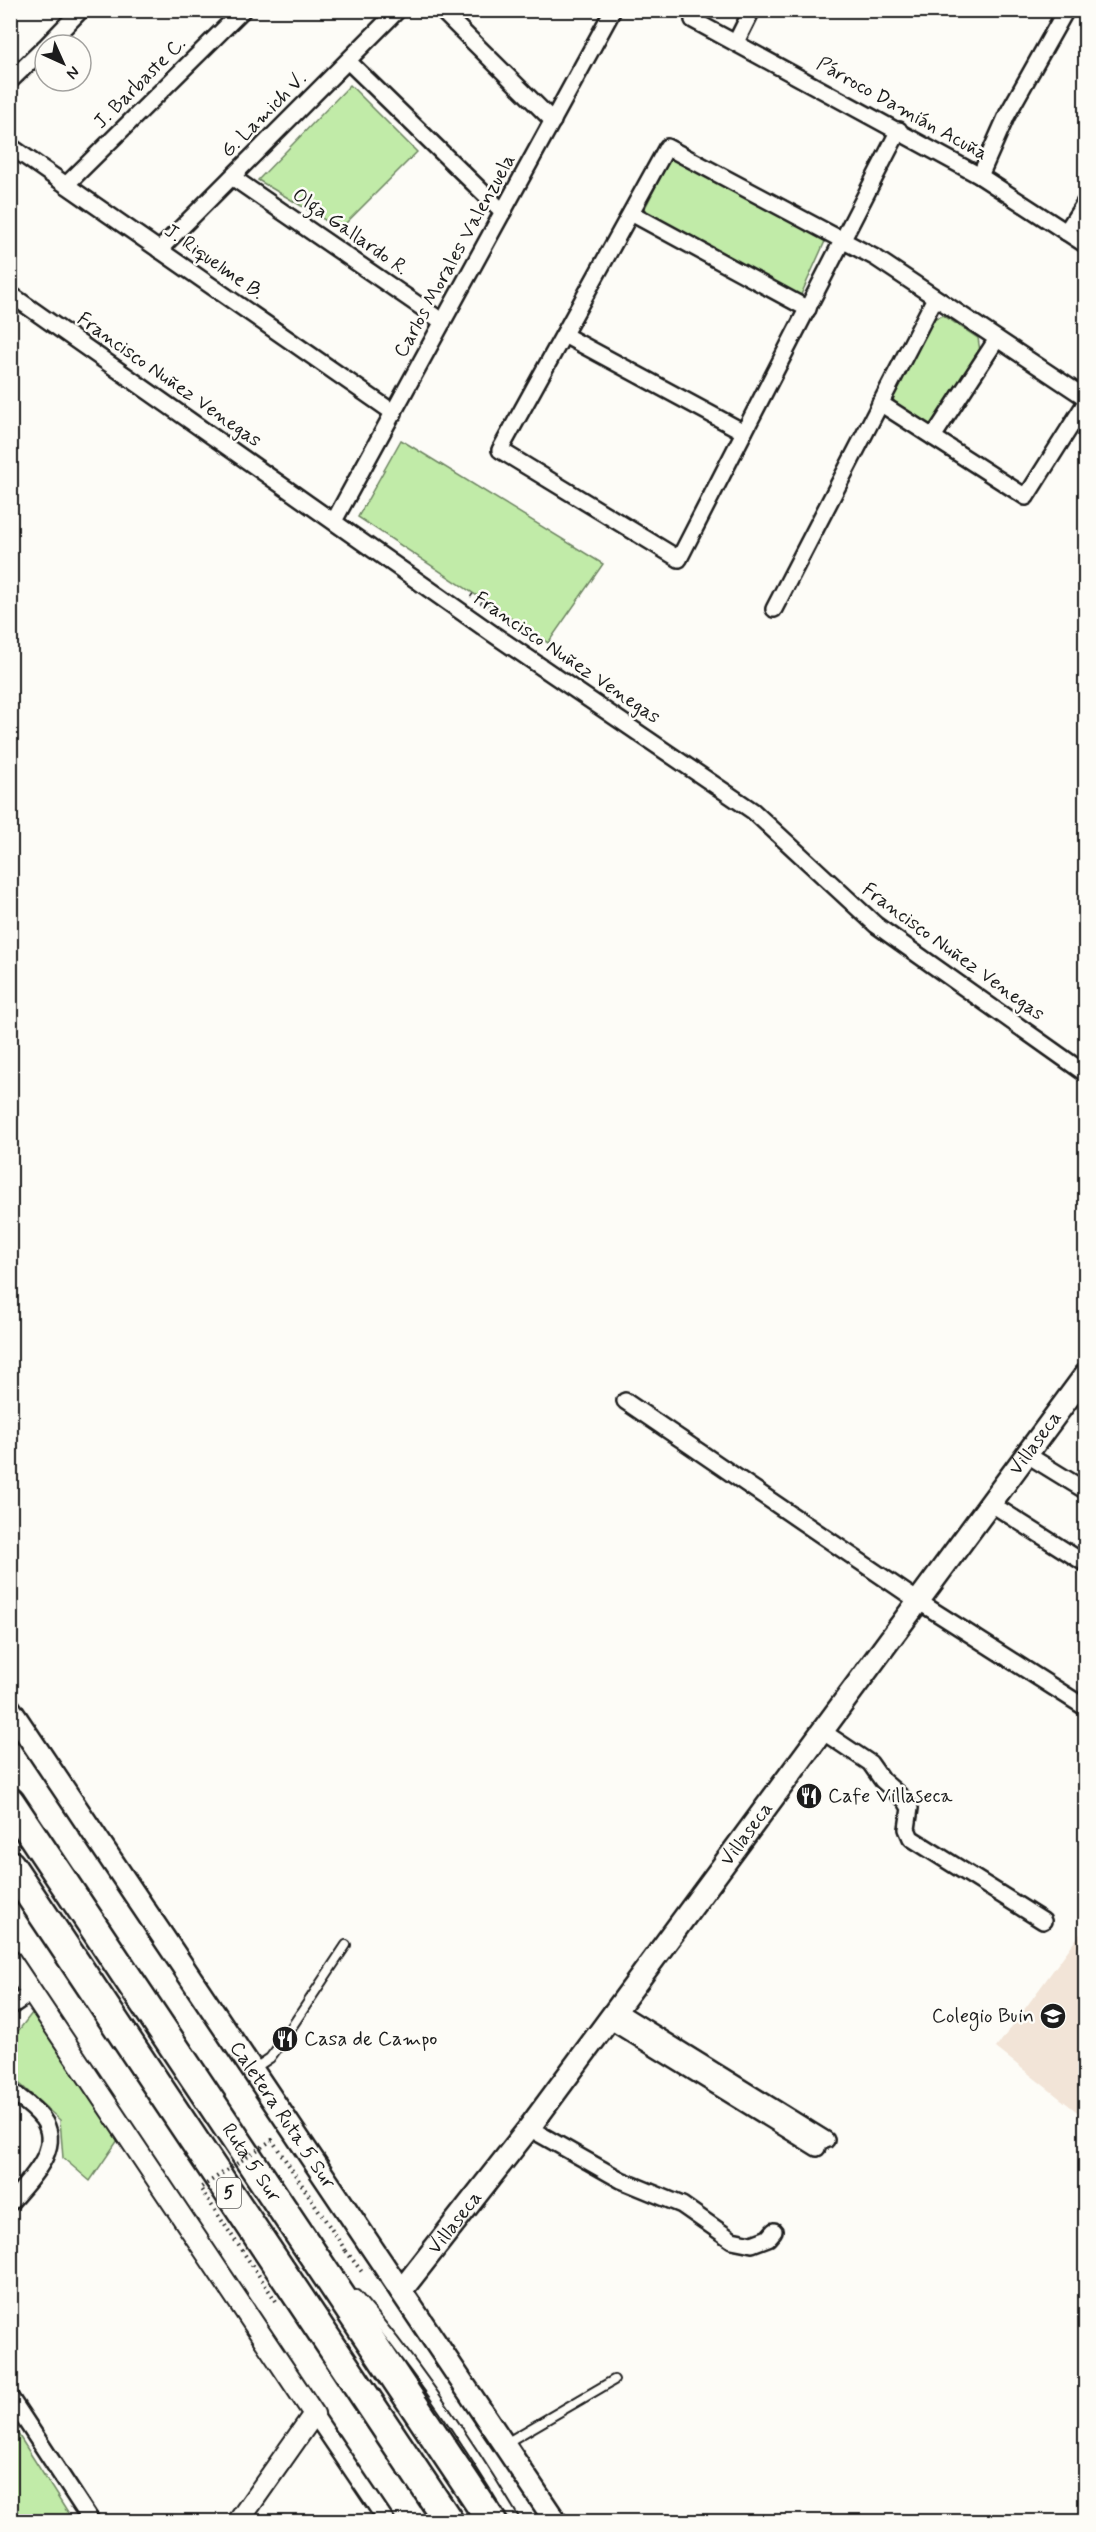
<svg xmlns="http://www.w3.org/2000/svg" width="1096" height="2532" viewBox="0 0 1096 2532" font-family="Mynerve,sans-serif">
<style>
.built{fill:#f2e4d7}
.green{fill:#c1eba8;stroke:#6e8462;stroke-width:1.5}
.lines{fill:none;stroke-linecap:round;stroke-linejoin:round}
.service-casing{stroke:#1c1c1c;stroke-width:12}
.minor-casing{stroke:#1c1c1c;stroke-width:20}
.tertiary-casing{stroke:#1c1c1c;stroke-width:24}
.secondary-casing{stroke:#1c1c1c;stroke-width:26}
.motorway-casing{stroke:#1c1c1c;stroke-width:33}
.path{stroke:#1c1c1c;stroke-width:4;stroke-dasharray:1.5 4.5;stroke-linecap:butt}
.service{stroke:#fdfcf7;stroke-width:8}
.minor{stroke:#fdfcf7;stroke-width:15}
.tertiary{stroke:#fdfcf7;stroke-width:20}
.secondary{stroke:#fdfcf7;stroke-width:21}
.motorway{stroke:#fdfcf7;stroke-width:28}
.path-bridge{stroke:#1c1c1c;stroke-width:4;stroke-dasharray:1.5 4.5;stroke-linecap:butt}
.labels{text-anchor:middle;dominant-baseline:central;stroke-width:5;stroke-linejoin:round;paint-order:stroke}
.shield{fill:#fdfcf7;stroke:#605f5e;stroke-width:1.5}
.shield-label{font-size:18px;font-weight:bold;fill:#1c1c1c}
.street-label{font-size:20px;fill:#1c1c1c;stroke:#fdfcf7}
.poi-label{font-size:20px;fill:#1c1c1c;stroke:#fdfcf7;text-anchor:start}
</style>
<rect width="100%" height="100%" fill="#fdfcf7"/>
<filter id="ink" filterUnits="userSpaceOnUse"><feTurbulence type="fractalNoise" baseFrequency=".0167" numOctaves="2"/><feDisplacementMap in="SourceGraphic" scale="12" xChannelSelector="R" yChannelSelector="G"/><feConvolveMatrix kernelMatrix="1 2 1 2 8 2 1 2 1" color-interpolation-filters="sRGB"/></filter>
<g filter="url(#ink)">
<path class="built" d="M 1085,1927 L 1085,2118 L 996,2048 Z"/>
<g class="green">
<path d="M 350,85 L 417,152 L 340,229 L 258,180 Z"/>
<path d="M 671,156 L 826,239 L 800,297 L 642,214 Z"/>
<path d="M 943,315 L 978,338 L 980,351 L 934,423 L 928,425 L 895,403 L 892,396 L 933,319 Z"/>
<path d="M 401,440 L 603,564 L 548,643 L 358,517 Z"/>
<path d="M 36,2008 L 118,2140 L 90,2181 L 63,2158 L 60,2120 L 11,2076 L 11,2040 Z"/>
<path d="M 10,2423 L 11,2423 L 73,2521 L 11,2521 Z"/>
</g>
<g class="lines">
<defs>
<g id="service">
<path d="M 255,2068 L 270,2058 L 279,2046 L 346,1945"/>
<path d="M 356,2295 C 417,2365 468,2442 516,2522"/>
<path d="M 506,2443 L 614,2380"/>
</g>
<g id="minor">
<path d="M 441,10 L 553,121"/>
<path d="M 922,10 L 929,10"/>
<path d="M 693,20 L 980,176 L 1086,245"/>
<path d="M 736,42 L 752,10"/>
<path d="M 47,45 L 81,10"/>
<path d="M 348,61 L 503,212"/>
<path d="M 10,81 L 45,47"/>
<path d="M 899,130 L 679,559 L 500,450 L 667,147 L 876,258 L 1086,398"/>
<path d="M 10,146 L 394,413"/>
<path d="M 980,176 L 1007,115 L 1066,10"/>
<path d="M 232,177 L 443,322"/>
<path d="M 66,185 L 243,10"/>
<path d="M 631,213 L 808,309"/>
<path d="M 1066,232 L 1086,201"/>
<path d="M 159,250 L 398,10"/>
<path d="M 10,294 L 493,634 L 753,811 L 876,925 L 1086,1074"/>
<path d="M 564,335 L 744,432"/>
<path d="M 880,403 L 1026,497 L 1086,402"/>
<path d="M 933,437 L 997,339"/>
<path d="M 334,521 L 613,10"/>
<path d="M 774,609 L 935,298"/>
<path d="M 625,1401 L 918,1601 L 1086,1708"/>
<path d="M 1026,1454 L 1086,1491"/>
<path d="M 990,1503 L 1086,1564"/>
<path d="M 822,1731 L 870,1763 L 882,1780 L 905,1800 L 910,1808 L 907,1829 L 911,1838 L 1043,1921"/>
<path d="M 10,2007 L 32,1992"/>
<path d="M 616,2010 L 826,2140"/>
<path d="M 609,2020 L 817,2148"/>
<path d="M 10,2090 C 21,2099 34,2107 42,2118 C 65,2148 28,2181 10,2203"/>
<path d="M 529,2128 L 621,2180 L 682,2205 L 732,2240 L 752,2244 L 768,2238 L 774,2231"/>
<path d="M 10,2397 L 92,2522"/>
<path d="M 314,2414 L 387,2522"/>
</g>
<path id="tertiary" d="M 10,1960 L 314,2414 L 238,2522"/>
<g id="secondary">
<path id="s1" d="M 10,1709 L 556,2522"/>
<path id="s2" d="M 401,2291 L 529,2128 L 1086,1374"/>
</g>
<g id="motorway">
<path id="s3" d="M 10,1802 L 492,2522"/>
<path d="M 10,1865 L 449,2522"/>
</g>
</defs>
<use href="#service" class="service-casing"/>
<use href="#minor" class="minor-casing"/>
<use href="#tertiary" class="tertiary-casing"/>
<use href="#secondary" class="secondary-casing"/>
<use href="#motorway" class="motorway-casing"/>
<g class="path">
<path d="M 471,595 L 514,625"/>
<path d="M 346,2251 L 362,2272 L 365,2270"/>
</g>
<use href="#service" class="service"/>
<use href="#minor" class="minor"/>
<use href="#tertiary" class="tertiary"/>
<use href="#secondary" class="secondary"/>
<use href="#motorway" class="motorway"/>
<path class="path-bridge" d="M 276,2301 L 200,2188 L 272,2140 L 346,2251"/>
</g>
</g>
<defs>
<symbol id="restaurant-disc" viewBox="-11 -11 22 22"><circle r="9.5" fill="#1c1c1c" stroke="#fdfcf7"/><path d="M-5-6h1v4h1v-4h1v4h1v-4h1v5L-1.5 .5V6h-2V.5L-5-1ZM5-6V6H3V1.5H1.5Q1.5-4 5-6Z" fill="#fff"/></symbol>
<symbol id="school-disc" viewBox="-11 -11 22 22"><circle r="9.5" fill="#1c1c1c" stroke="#fdfcf7"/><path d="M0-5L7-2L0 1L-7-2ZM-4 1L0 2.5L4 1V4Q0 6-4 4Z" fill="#fff"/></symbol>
</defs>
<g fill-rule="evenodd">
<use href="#restaurant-disc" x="794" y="1781" width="30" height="30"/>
<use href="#school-disc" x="1038" y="2001" width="30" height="30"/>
<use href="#restaurant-disc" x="270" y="2024" width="30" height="30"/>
</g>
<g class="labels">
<rect class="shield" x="217" y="2178" width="24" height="30" rx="4.5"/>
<g class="shield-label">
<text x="229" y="2193">5</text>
</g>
<g class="street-label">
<text transform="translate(140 83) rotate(-45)">J. Barbaste C.</text>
<text transform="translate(902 109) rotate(29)">Párroco Damián Acuña</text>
<text transform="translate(264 115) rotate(-45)">G. Lamich V.</text>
<text transform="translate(350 232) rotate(35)">Olga Gallardo R.</text>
<text transform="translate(455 256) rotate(-61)">Carlos Morales Valenzuela</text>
<text transform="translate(214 262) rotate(35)">J. Riquelme B.</text>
<text transform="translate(169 380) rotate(35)">Francisco Nuñez Venegas</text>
<text transform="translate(567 658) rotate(34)">Francisco Nuñez Venegas</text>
<text transform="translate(953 952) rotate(36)">Francisco Nuñez Venegas</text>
<text stroke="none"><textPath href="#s2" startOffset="1059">Villaseca</textPath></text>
<text stroke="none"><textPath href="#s2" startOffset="573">Villaseca</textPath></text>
<text stroke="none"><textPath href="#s1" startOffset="489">Caletera Ruta 5 Sur</textPath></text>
<text stroke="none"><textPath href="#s3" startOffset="434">Ruta 5 Sur</textPath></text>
<text stroke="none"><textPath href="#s2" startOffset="87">Villaseca</textPath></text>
</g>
<g class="poi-label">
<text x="828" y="1796">Cafe Villaseca</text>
<text x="1034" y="2016" text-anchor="end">Colegio Buin</text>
<text x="304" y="2039">Casa de Campo</text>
</g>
</g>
<rect width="1096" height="2532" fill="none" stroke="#fdfcf7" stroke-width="36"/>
<rect x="18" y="18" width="1060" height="2496" fill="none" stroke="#1c1c1c" stroke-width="2" filter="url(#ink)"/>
<g transform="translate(63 63) rotate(135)"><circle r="28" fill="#fdfcf7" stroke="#a3a29f" stroke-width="1.5"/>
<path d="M0-4.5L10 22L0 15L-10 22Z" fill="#1c1c1c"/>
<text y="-9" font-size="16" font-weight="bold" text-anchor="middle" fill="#1c1c1c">N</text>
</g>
</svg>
